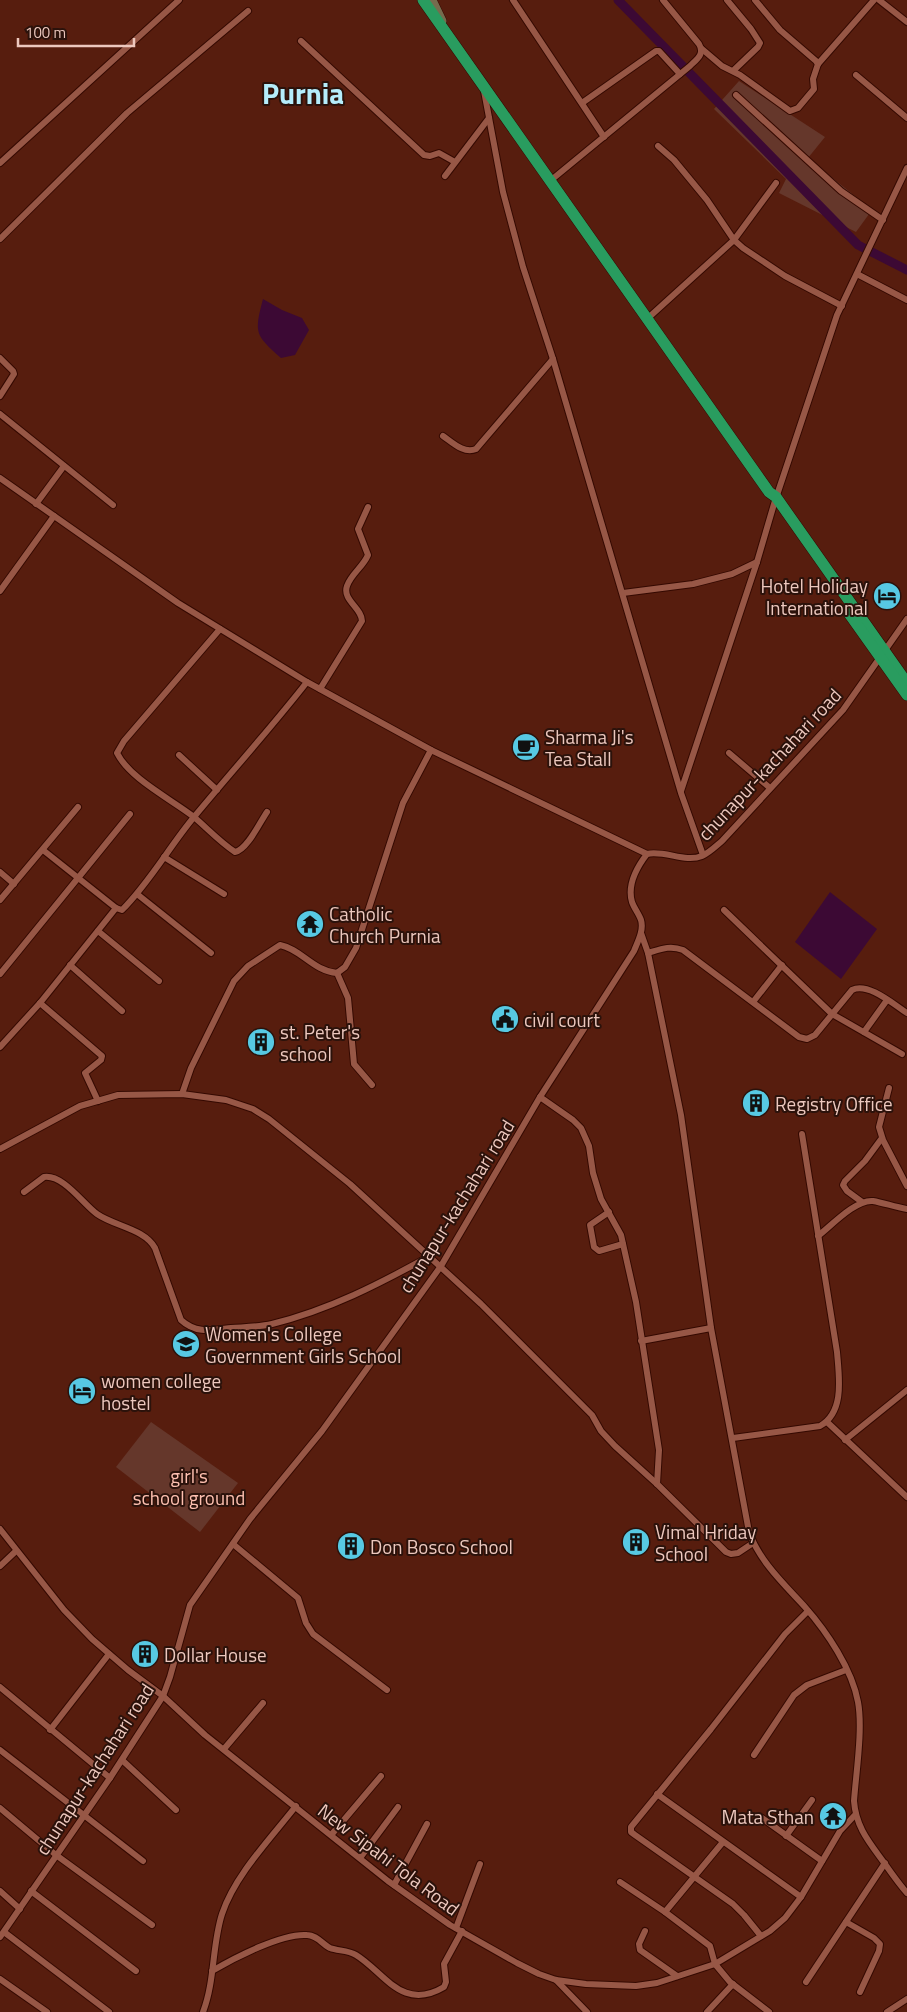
<svg xmlns="http://www.w3.org/2000/svg" width="907" height="2012" viewBox="0 0 907 2012" font-family="'Titillium Web',sans-serif">
<style>
.green{fill:#65372b}
.water{fill:#3c0934}
.lines{fill:none;stroke-linecap:round;stroke-linejoin:round}
.canal{stroke:#3c0934;stroke-width:9}
.street-casing{stroke:#340901;stroke-width:8}
.secondary-casing{stroke:#340901;stroke-width:10}
.highway-casing{stroke:#340901;stroke-width:12}
.street{stroke:#975746;stroke-width:6}
.secondary{stroke:#766c4e;stroke-width:9}
.highway{stroke:#299c5f;stroke-width:11}
.labels{text-anchor:middle;dominant-baseline:central;stroke-width:4;stroke-linejoin:round;paint-order:stroke}
.poi-label{font-size:19px;fill:#edc8be;stroke:#2b120b;text-anchor:start}
.street-label{font-size:19px;fill:#edc8be;stroke:#2b120b}
.park-label{font-size:19px;fill:#fec0b0;stroke:#2b120b}
.town-label{font-size:29px;font-weight:bold;fill:#b5edfb;stroke:#2b120b}
</style>
<rect width="100%" height="100%" fill="#571d0e"/>
<g class="green">
<path d="M 739,81 L 825,137 L 808,158 L 872,210 L 856,232 L 779,193 L 786,179 L 714,109 Z"/>
<path d="M 151,1422 L 238,1483 L 200,1532 L 116,1467 Z"/>
</g>
<g class="water">
<path d="M 263,299 L 282,310 L 302,318 L 309,330 L 295,355 L 281,358 C 255,335 254,333 263,299 Z"/>
<path d="M 830,892 L 877,929 L 841,979 L 795,942 Z"/>
</g>
<g class="lines">
<path class="canal" d="M 618,0 L 858,245 L 907,270"/>
<defs>
<g id="street">
<path d="M 513,0 L 604,137"/>
<path d="M 727,0 L 751,29 L 760,43 L 758,47 L 734,70"/>
<path d="M 879,0 L 907,22"/>
<path d="M 301,41 L 424,155 L 430,156 L 439,153 L 455,162"/>
<path d="M 702,49 L 722,66 L 740,75 L 790,111 L 798,108 L 814,89 L 813,79 L 818,64 L 816,61 L 780,30 L 755,0"/>
<path d="M 818,64 L 874,0"/>
<path d="M 856,75 L 907,118"/>
<path d="M 484,91 L 503,192 L 523,267 L 553,359 L 681,793 L 703,855"/>
<path d="M 736,95 L 841,191 L 883,220"/>
<path d="M 582,103 L 656,51 L 659,51 L 680,74"/>
<path d="M 658,146 L 674,160 L 707,200 L 734,240 L 743,248 L 785,276 L 842,306"/>
<path d="M 0,163 L 179,0"/>
<path d="M 445,176 L 489,118"/>
<path d="M 550,181 L 690,66 C 697,59 705,54 699,44 L 663,0"/>
<path d="M 0,239 L 127,113 L 248,11"/>
<path d="M 857,274 L 907,300"/>
<path d="M 647,319 L 734,240 L 776,183"/>
<path d="M 0,358 L 13,371 L 14,374 L 0,396"/>
<path d="M 0,414 L 113,505"/>
<path d="M 443,436 C 453,443 464,454 476,449 L 553,359"/>
<path d="M 0,478 L 178,603 L 307,682 L 431,750 L 647,854"/>
<path d="M 36,504 L 64,466"/>
<path d="M 0,591 L 54,516"/>
<path d="M 623,593 L 693,584 L 732,574 L 757,562"/>
<path d="M 220,629 L 124,741 L 117,753 C 130,779 171,799 194,817 C 208,829 220,842 235,852 C 247,850 260,822 267,812"/>
<path d="M 320,689 L 362,621 C 362,608 342,600 347,586 C 351,574 363,567 368,555 L 358,529 L 368,507"/>
<path d="M 729,753 L 770,788"/>
<path d="M 179,755 L 217,790"/>
<path d="M 681,791 L 757,562 L 774,504 L 837,315 L 907,168"/>
<path d="M 43,850 L 116,908 L 122,910 C 150,882 169,847 194,817 C 232,771 271,728 307,682"/>
<path d="M 164,857 L 224,894"/>
<path d="M 0,872 L 14,884"/>
<path d="M 137,894 L 211,953"/>
<path d="M 0,900 L 78,807"/>
<path d="M 724,910 L 832,1014 L 902,1054"/>
<path d="M 98,931 L 159,981"/>
<path d="M 641,933 L 648,953 L 681,1115 L 711,1328 L 749,1532 C 760,1562 784,1584 805,1607 C 827,1632 852,1669 858,1702 C 863,1729 856,1773 854,1801 C 856,1828 870,1843 885,1864 C 892,1874 899,1884 907,1893"/>
<path d="M 648,953 C 661,949 670,945 683,950 L 799,1037 L 807,1039 L 815,1035 L 852,990 C 868,982 893,1004 907,1013"/>
<path d="M 70,965 L 122,1011"/>
<path d="M 337,973 L 348,998 L 354,1064 L 372,1085"/>
<path d="M 0,974 L 130,814"/>
<path d="M 753,1002 L 782,965"/>
<path d="M 40,1003 L 102,1056 L 101,1060 L 85,1073 L 98,1101"/>
<path d="M 864,1032 L 887,1000"/>
<path d="M 0,1047 L 40,1003 L 116,908"/>
<path d="M 889,1088 L 879,1127 L 883,1140 L 907,1186"/>
<path d="M 182,1094 L 191,1068 L 234,981 L 248,966 L 280,945 C 301,949 313,971 337,973 L 345,967 L 356,948 L 403,803 L 431,750"/>
<path d="M 540,1097 L 573,1120 L 581,1128 L 589,1146 L 593,1173 L 601,1199 L 621,1235 L 636,1302 L 659,1450 L 657,1484"/>
<path d="M 0,1149 L 80,1106 L 118,1095 L 182,1094 L 226,1100 L 253,1109 L 269,1119 L 350,1184 L 481,1304 L 592,1415 L 601,1431 L 615,1446 L 657,1484 L 726,1552 L 731,1554 L 738,1553 L 753,1543"/>
<path d="M 24,1192 L 44,1177 C 63,1174 83,1204 97,1214 C 114,1226 145,1229 155,1248 L 181,1320 C 196,1334 212,1330 231,1328 C 245,1327 259,1327 272,1324 C 329,1310 379,1284 430,1256"/>
<path d="M 862,1202 L 847,1191 L 843,1185 L 845,1181 L 865,1161 L 882,1138"/>
<path d="M 609,1212 L 590,1225 L 594,1247 L 599,1251 L 623,1244"/>
<path d="M 818,1236 C 831,1226 856,1199 873,1201 C 884,1203 895,1207 907,1209"/>
<path d="M 641,1341 L 711,1328"/>
<path d="M 827,1422 L 907,1497"/>
<path d="M 733,1438 L 820,1426 C 845,1412 839,1377 837,1352 L 802,1134"/>
<path d="M 845,1440 L 907,1390"/>
<path d="M 0,1529 L 64,1610 L 92,1639 L 128,1670 L 163,1696 L 205,1735 L 388,1881 L 450,1925 L 517,1963 L 539,1974 L 556,1980 L 586,1984 L 636,1986 L 657,1983 L 715,1964 L 770,1931 L 785,1918 L 801,1897 L 840,1831 L 855,1815"/>
<path d="M 233,1544 L 298,1598 L 306,1623 L 313,1634 L 387,1690"/>
<path d="M 0,1566 L 16,1551"/>
<path d="M 0,1687 L 110,1778"/>
<path d="M 50,1730 L 109,1654"/>
<path d="M 224,1749 L 263,1703"/>
<path d="M 0,1750 L 143,1861"/>
<path d="M 754,1755 L 794,1695 L 807,1685 L 846,1670"/>
<path d="M 122,1760 L 176,1810"/>
<path d="M 657,1794 L 801,1897"/>
<path d="M 0,1808 L 56,1855 L 152,1925"/>
<path d="M 762,1818 L 822,1861"/>
<path d="M 332,1834 L 381,1776"/>
<path d="M 786,1836 L 812,1800"/>
<path d="M 360,1858 L 398,1807"/>
<path d="M 620,1882 L 665,1912 L 710,1946 L 715,1964 L 730,1982 L 769,2012"/>
<path d="M 394,1885 L 427,1824"/>
<path d="M 0,1891 L 20,1909"/>
<path d="M 31,1891 L 136,1971"/>
<path d="M 665,1912 L 723,1842"/>
<path d="M 846,1922 L 874,1938 L 880,1944 L 879,1951 L 860,1992"/>
<path d="M 456,1928 L 480,1864"/>
<path d="M 645,1931 L 639,1944 L 640,1950 L 677,1976"/>
<path d="M 4,1932 L 109,2012"/>
<path d="M 761,1936 L 744,1915 L 733,1904 L 635,1835 L 631,1832 L 631,1827 L 711,1729 L 785,1634 L 808,1611"/>
<path d="M 0,1937 L 110,1778 L 163,1696 L 170,1677 L 190,1605 L 250,1519 L 322,1431 L 441,1266 L 540,1097 L 634,951 C 638,941 644,930 641,920 C 639,914 634,908 632,902 C 627,885 637,867 647,854 C 665,850 685,863 702,856 C 709,853 716,846 722,841 L 843,710 L 907,619"/>
<path d="M 212,1971 C 234,1958 282,1933 307,1935 C 317,1935 322,1944 330,1948 C 338,1951 348,1950 356,1955 C 384,1972 402,2012 444,1987 L 446,1982 L 444,1964 L 462,1931"/>
<path d="M 0,1979 L 47,2012"/>
<path d="M 556,1980 L 587,2012"/>
<path d="M 806,1982 L 885,1863"/>
<path d="M 203,2012 C 215,1981 212,1945 222,1914 C 235,1875 271,1838 296,1806"/>
<path d="M 707,2012 L 733,1984"/>
<path d="M 887,2012 L 907,1999"/>
</g>
<path id="secondary" d="M 432,0 L 442,21"/>
<g id="highway">
<path d="M 423,0 L 769,492 L 776,497 L 907,683"/>
<path d="M 848,612 L 907,695"/>
</g>
</defs>
<use href="#street" class="street-casing"/>
<use href="#secondary" class="secondary-casing"/>
<use href="#highway" class="highway-casing"/>
<use href="#street" class="street"/>
<use href="#secondary" class="secondary"/>
<use href="#highway" class="highway"/>
</g>
<defs>
<symbol id="hotel-disc" viewBox="-11 -11 22 22"><circle r="9.5" fill="#57c9e3" stroke="#2b120b"/><path d="M-6-4.5h1.5V1H6V5H4.5V3h-9V5H-6ZM-4 0a1.8 1.8 0 1 1 3.6 0ZM.5 0V-2.5h3Q6-2.5 6 0Z" fill="#111"/></symbol>
<symbol id="cafe-disc" viewBox="-11 -11 22 22"><circle r="9.5" fill="#57c9e3" stroke="#2b120b"/><path d="M-5.5-4.5H6V0H3Q3 3.5 0 3.5H-2.5Q-5.5 3.5-5.5 0ZM3-3.2v2h1.7v-2ZM-6 4.5H4V6H-6Z" fill="#111"/></symbol>
<symbol id="temple-disc" viewBox="-11 -11 22 22"><circle r="9.5" fill="#57c9e3" stroke="#2b120b"/><path d="M0-6L5-2H3V0L6.5 2.5H4V6H1.5V3h-3V6H-4V2.5H-6.5L-3 0V-2H-5Z" fill="#111"/></symbol>
<symbol id="civic-disc" viewBox="-11 -11 22 22"><circle r="9.5" fill="#57c9e3" stroke="#2b120b"/><path d="M-.6-6.5H3V-4.5H.6V-3L4-1V1h2V6H-6V1h2V-1L-.6-3ZM-1.2 2.5V6h2.4V2.5Z" fill="#111"/></symbol>
<symbol id="building-disc" viewBox="-11 -11 22 22"><circle r="9.5" fill="#57c9e3" stroke="#2b120b"/><path d="M-4-6H4V6H1V3H-1V6H-4ZM-2.5-4.3h1.7v1.8h-1.7ZM.8-4.3h1.7v1.8H.8ZM-2.5-1h1.7V.8h-1.7ZM.8-1h1.7V.8H.8Z" fill="#111"/></symbol>
<symbol id="university-disc" viewBox="-11 -11 22 22"><circle r="9.5" fill="#57c9e3" stroke="#2b120b"/><path d="M0-5L7-2L0 1L-7-2ZM-4 1L0 2.5L4 1V4Q0 6-4 4Z" fill="#111"/></symbol>
</defs>
<g fill-rule="evenodd">
<use href="#hotel-disc" x="871" y="580" width="32" height="32"/>
<use href="#cafe-disc" x="510" y="731" width="32" height="32"/>
<use href="#temple-disc" x="294" y="908" width="32" height="32"/>
<use href="#civic-disc" x="489" y="1003" width="32" height="32"/>
<use href="#building-disc" x="245" y="1026" width="32" height="32"/>
<use href="#building-disc" x="740" y="1087" width="32" height="32"/>
<use href="#university-disc" x="170" y="1328" width="32" height="32"/>
<use href="#hotel-disc" x="66" y="1375" width="32" height="32"/>
<use href="#building-disc" x="620" y="1526" width="32" height="32"/>
<use href="#building-disc" x="335" y="1530" width="32" height="32"/>
<use href="#building-disc" x="129" y="1638" width="32" height="32"/>
<use href="#temple-disc" x="817" y="1800" width="32" height="32"/>
</g>
<g class="labels">
<g class="poi-label">
<text x="868" y="585" text-anchor="end">Hotel Holiday<tspan x="868" dy="22">International</tspan></text>
<text x="545" y="736">Sharma Ji's<tspan x="545" dy="22">Tea Stall</tspan></text>
<text x="329" y="913">Catholic<tspan x="329" dy="22">Church Purnia</tspan></text>
<text x="524" y="1019">civil court</text>
<text x="280" y="1031">st. Peter's<tspan x="280" dy="22">school</tspan></text>
<text x="775" y="1103">Registry Office</text>
<text x="205" y="1333">Women's College<tspan x="205" dy="22">Government Girls School</tspan></text>
<text x="101" y="1380">women college<tspan x="101" dy="22">hostel</tspan></text>
<text x="655" y="1531">Vimal Hriday<tspan x="655" dy="22">School</tspan></text>
<text x="370" y="1546">Don Bosco School</text>
<text x="164" y="1654">Dollar House</text>
<text x="814" y="1816" text-anchor="end">Mata Sthan</text>
</g>
<g class="street-label">
<text transform="translate(769 764) rotate(-47)">chunapur-kachahari road</text>
<text transform="translate(456 1206) rotate(-58)">chunapur-kachahari road</text>
<text transform="translate(94 1769) rotate(-57)">chunapur-kachahari road</text>
<text transform="translate(389 1859) rotate(37)">New Sipahi Tola Road</text>
</g>
<g class="park-label">
<text x="189" y="1475">girl's<tspan x="189" dy="22">school ground</tspan></text>
</g>
<g class="town-label">
<text x="303" y="93">Purnia</text>
</g>
</g>
<path d="M18 38v8h116v-8" fill="none" stroke="#edc8be" stroke-width="2.5"/>
<text x="25" y="38" font-size="15" fill="#edc8be" stroke="#2b120b" stroke-width="4" paint-order="stroke">100 m</text>
</svg>
